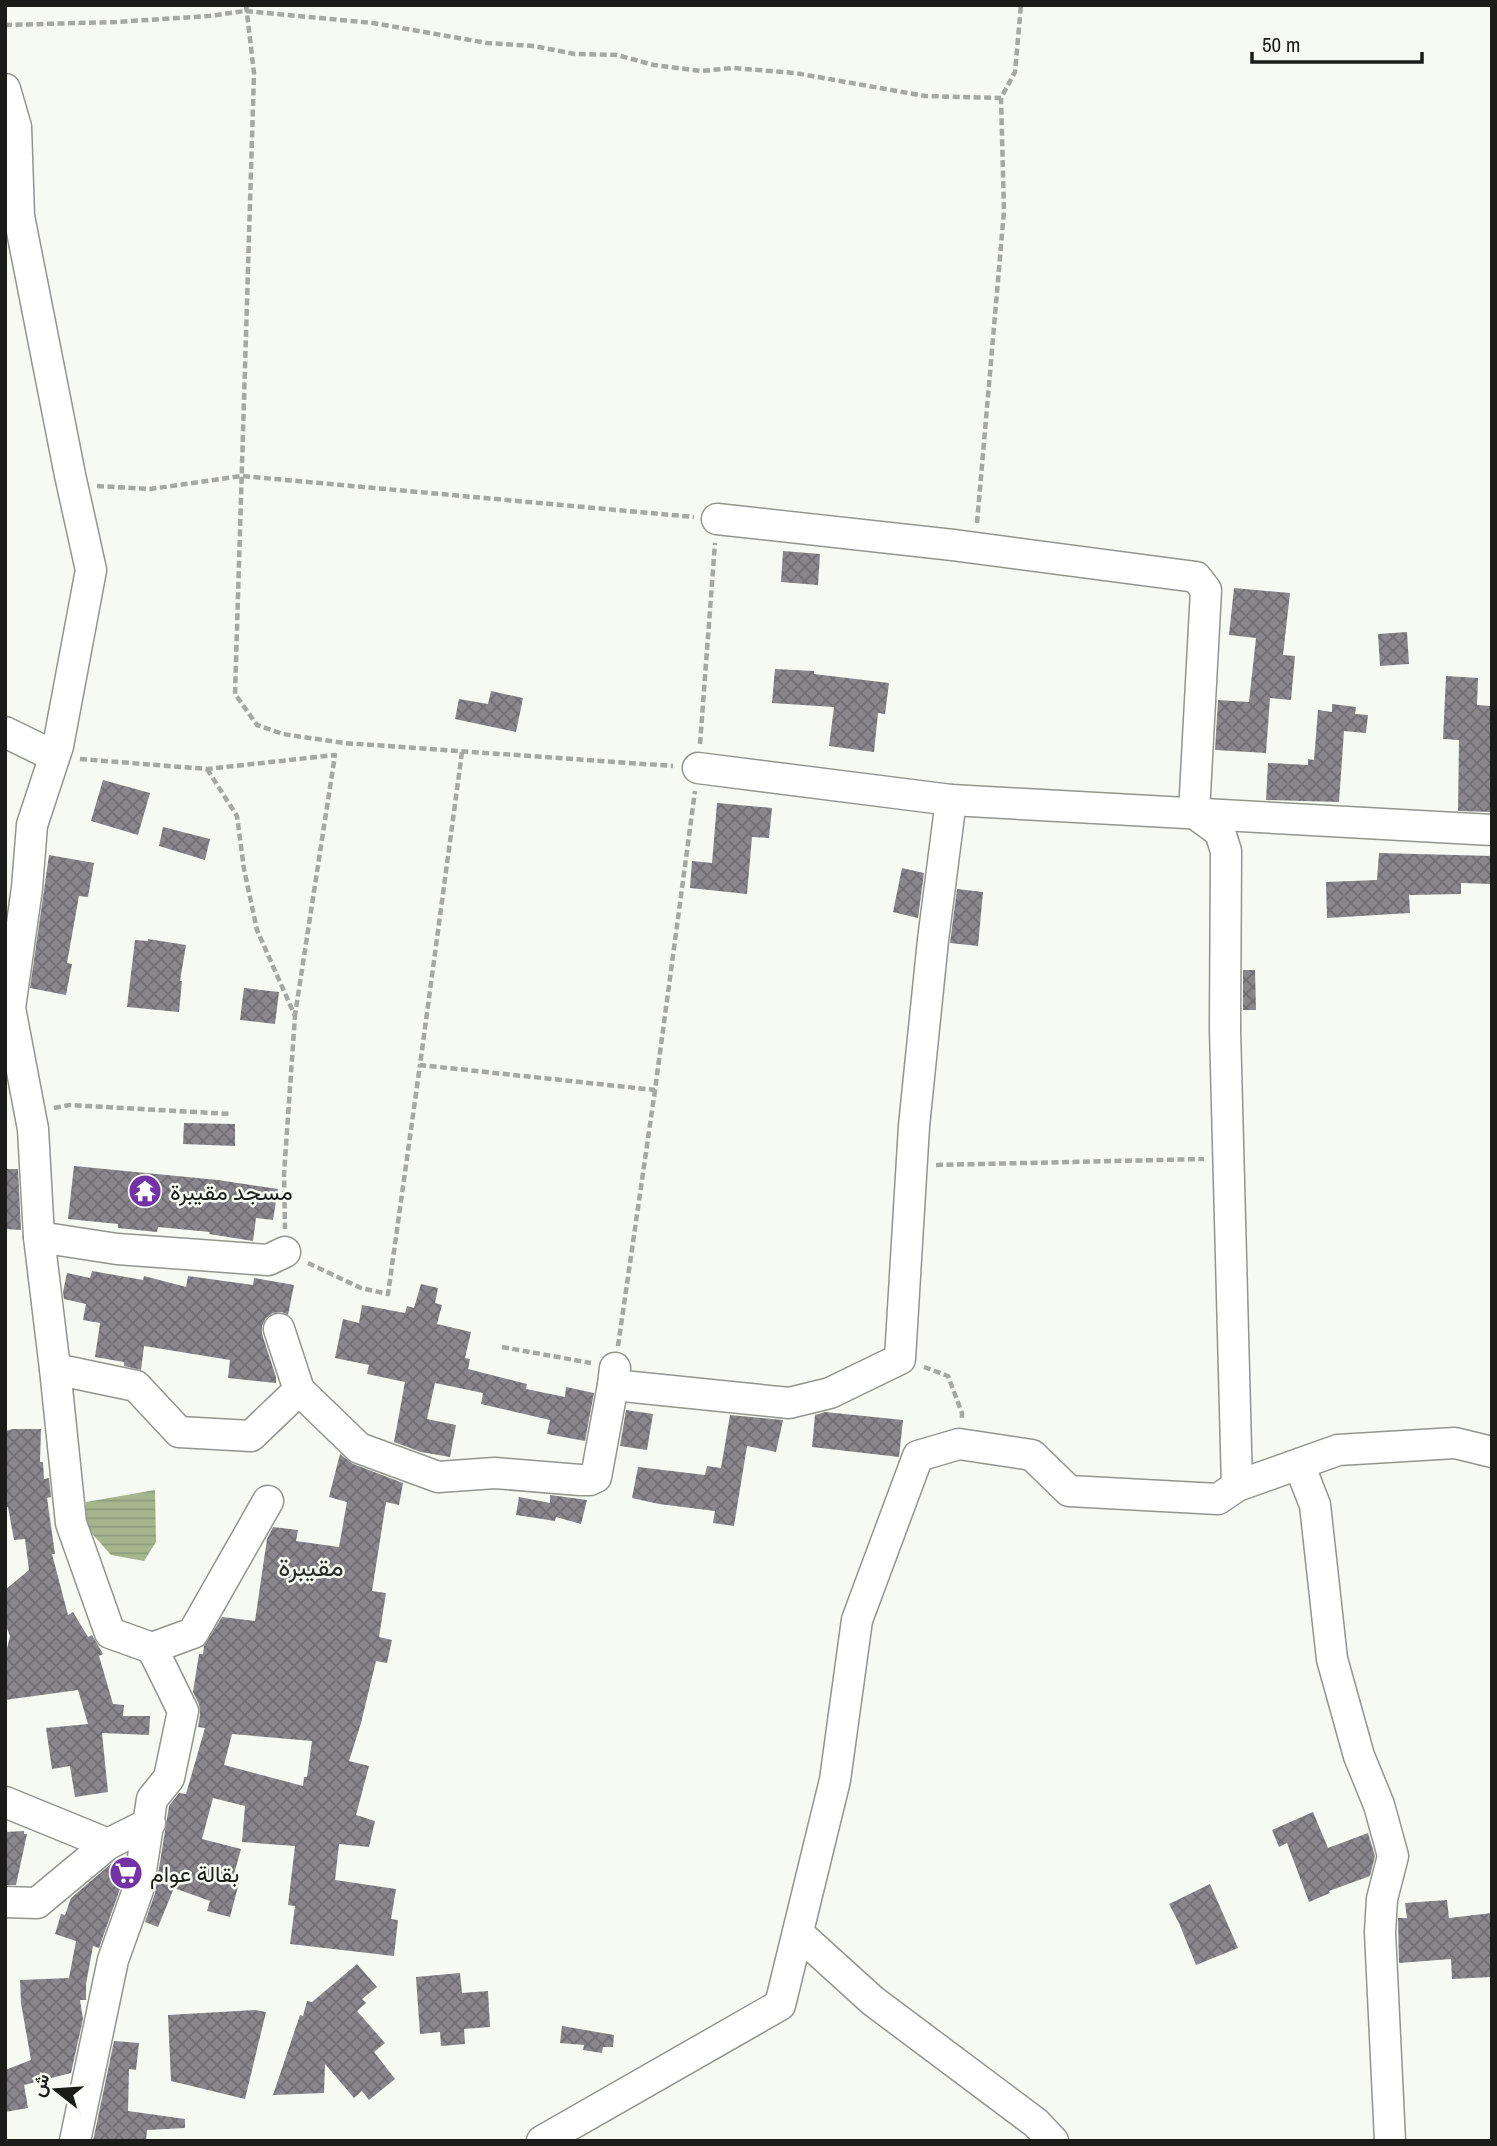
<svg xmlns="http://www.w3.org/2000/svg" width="1497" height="2146" viewBox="0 0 1497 2146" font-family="'Archivo Narrow',Vazirmatn,sans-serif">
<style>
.water{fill:url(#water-rules)}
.building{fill:url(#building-cross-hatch);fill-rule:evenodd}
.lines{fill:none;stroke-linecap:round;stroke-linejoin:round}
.minor-casing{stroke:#92958e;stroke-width:33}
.path{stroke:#a6a9a3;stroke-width:4.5;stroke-dasharray:7 3.5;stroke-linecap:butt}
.minor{stroke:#fff;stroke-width:30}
.labels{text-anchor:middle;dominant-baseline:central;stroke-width:5;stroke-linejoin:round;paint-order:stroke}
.poi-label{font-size:23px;fill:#1b1c1a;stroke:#f7faf3;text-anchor:start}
.quarter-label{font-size:26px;fill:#292b26;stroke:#f7faf3}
</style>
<defs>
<pattern id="water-rules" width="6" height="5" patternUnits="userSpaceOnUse" patternTransform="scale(1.75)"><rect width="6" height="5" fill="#a5b68e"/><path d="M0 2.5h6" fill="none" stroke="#8d9c7a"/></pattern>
<pattern id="building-cross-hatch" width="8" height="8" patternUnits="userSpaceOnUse" patternTransform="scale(1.75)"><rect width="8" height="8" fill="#89878c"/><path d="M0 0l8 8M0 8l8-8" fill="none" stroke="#6f6e72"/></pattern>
</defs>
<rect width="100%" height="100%" fill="#f7faf3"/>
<path class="water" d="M 155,1490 L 156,1542 L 144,1561 L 111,1555 L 86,1527 L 86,1502 Z"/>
<g class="building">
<path d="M 783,551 L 820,554 L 818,585 L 781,582 Z"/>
<path d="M 1234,588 L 1290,593 L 1283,655 L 1295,656 L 1291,700 L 1270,698 L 1266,753 L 1215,750 L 1218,700 L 1249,702 L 1256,638 L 1229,635 Z"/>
<path d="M 1407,632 L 1409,664 L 1380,666 L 1378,634 Z"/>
<path d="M 775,669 L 814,671 L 814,674 L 889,683 L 885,714 L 878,713 L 874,752 L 829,746 L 834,707 L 772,703 Z"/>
<path d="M 1446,676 L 1478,678 L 1477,705 L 1492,706 L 1492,812 L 1458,811 L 1459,740 L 1443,739 Z"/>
<path d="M 491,691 L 523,698 L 516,732 L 455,719 L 459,699 L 488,704 Z"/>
<path d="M 1332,704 L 1356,707 L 1355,714 L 1368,715 L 1366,733 L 1344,731 L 1339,802 L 1266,800 L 1268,763 L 1308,765 L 1308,759 L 1314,760 L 1318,710 L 1332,712 Z"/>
<path d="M 103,780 L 150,793 L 138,835 L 91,821 Z"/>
<path d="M 717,803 L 772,808 L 769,838 L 752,837 L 747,894 L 690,888 L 692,861 L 712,863 Z"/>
<path d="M 163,827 L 210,839 L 205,860 L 159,846 Z"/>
<path d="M 1379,853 L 1492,856 L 1492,884 L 1461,883 L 1461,894 L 1409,895 L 1410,913 L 1327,918 L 1326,882 L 1377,880 Z"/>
<path d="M 49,855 L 94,863 L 88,897 L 79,896 L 67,963 L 72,964 L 66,995 L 30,988 Z"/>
<path d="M 902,868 L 924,873 L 918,918 L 893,912 Z"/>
<path d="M 957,889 L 983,892 L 978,946 L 950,943 Z"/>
<path d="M 148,939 L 186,945 L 180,981 L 182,981 L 179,1012 L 127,1007 L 135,940 L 148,941 Z"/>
<path d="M 1243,970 L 1255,970 L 1256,1010 L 1243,1010 Z"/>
<path d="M 244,988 L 279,992 L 275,1024 L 240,1020 Z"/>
<path d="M 184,1123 L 235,1124 L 235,1146 L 183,1144 Z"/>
<path d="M 74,1166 L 218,1180 L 278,1189 L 273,1220 L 256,1218 L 253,1241 L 209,1234 L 210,1232 L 158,1227 L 157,1232 L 118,1228 L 118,1224 L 68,1219 Z"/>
<path d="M 5,1169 L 18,1169 L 21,1230 L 5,1229 Z"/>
<path d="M 92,1271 L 143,1280 L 144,1276 L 186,1287 L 188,1276 L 253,1285 L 254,1278 L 294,1285 L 288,1315 L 282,1312 L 273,1313 L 266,1318 L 262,1326 L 262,1334 L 276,1377 L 276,1383 L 228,1378 L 230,1360 L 144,1346 L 141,1370 L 124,1366 L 124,1362 L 95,1357 L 100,1323 L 83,1320 L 86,1304 L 64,1299 L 63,1292 L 67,1273 L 90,1278 Z"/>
<path d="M 421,1284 L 438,1288 L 435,1303 L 442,1305 L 437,1324 L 471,1332 L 465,1358 L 470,1359 L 468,1369 L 527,1384 L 526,1389 L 565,1397 L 566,1387 L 594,1393 L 585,1441 L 547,1434 L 550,1420 L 481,1404 L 483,1393 L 435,1383 L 427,1419 L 456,1425 L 450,1457 L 421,1452 L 394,1442 L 405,1382 L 367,1374 L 369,1365 L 335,1358 L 343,1319 L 359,1323 L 362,1305 L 405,1313 L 407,1306 L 414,1308 Z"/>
<path d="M 626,1410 L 653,1414 L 647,1450 L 620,1446 Z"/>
<path d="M 825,1412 L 903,1420 L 899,1457 L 812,1447 L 815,1415 Z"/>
<path d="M 730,1415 L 783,1420 L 776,1452 L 747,1446 L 734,1526 L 713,1523 L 715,1511 L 659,1504 L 632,1498 L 638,1467 L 705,1475 L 707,1466 L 721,1468 Z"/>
<path d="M 13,1429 L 41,1429 L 40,1462 L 43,1462 L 44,1479 L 49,1478 L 51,1497 L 47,1498 L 55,1554 L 52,1554 L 68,1615 L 73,1612 L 88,1637 L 92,1635 L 103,1654 L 99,1656 L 113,1704 L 124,1705 L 123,1716 L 150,1716 L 149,1735 L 102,1733 L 108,1792 L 75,1797 L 70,1766 L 52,1769 L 46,1728 L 88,1724 L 78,1690 L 5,1700 L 5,1657 L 10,1636 L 5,1623 L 5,1590 L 29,1570 L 25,1539 L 14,1540 L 8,1507 L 5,1507 L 5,1431 Z"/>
<path d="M 340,1454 L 353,1464 L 403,1483 L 399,1505 L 386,1502 L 372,1591 L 386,1593 L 379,1637 L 392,1640 L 387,1663 L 376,1661 L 361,1723 L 349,1761 L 369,1766 L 356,1815 L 375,1821 L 369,1847 L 339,1844 L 335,1880 L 396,1889 L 391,1919 L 398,1920 L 394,1956 L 290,1944 L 295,1906 L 288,1905 L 295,1846 L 242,1842 L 245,1806 L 213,1798 L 202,1839 L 241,1849 L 233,1878 L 240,1879 L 230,1917 L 207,1911 L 210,1901 L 174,1888 L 158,1927 L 145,1922 L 155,1893 L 169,1806 L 179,1793 L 186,1794 L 205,1728 L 198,1727 L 200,1715 L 199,1704 L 193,1692 L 199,1654 L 203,1654 L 204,1646 L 222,1617 L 255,1621 L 267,1539 L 273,1527 L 298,1530 L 296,1541 L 339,1547 L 347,1502 L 329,1497 ZM 232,1734 L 312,1741 L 307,1777 L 304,1777 L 303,1786 L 224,1765 Z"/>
<path d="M 550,1495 L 587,1500 L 581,1524 L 556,1517 L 555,1521 L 516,1515 L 519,1497 L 550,1503 Z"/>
<path d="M 1313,1812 L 1328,1848 L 1368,1833 L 1375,1856 L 1370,1876 L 1329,1891 L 1330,1893 L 1309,1902 L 1287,1843 L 1279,1847 L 1272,1830 Z"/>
<path d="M 24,1831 L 24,1834 L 27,1834 L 16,1885 L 5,1885 L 5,1832 Z"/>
<path d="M 117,1862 L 124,1865 L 121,1886 L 99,1948 L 93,1946 L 86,1984 L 86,2000 L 80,2000 L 83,2019 L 71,2073 L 24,2085 L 28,2108 L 5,2112 L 5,2070 L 31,2060 L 21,2003 L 20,1980 L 69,1978 L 76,1941 L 55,1934 L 61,1914 L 65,1915 L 71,1898 L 112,1863 L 116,1865 Z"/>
<path d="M 1210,1884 L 1238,1948 L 1196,1965 L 1179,1923 L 1169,1904 Z"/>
<path d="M 1447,1900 L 1449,1918 L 1492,1913 L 1492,1977 L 1452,1979 L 1451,1959 L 1399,1963 L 1398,1918 L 1407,1918 L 1405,1903 Z"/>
<path d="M 357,1964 L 377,1987 L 362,1999 L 366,2003 L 357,2011 L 385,2043 L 374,2052 L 395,2079 L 369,2100 L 362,2091 L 354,2098 L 325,2064 L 324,2093 L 273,2095 L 300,2015 L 303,2016 L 307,2001 L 312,2002 Z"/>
<path d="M 460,1973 L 462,1993 L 488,1991 L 490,2027 L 464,2029 L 465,2044 L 441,2046 L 440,2032 L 420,2034 L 416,1977 Z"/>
<path d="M 255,2010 L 266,2012 L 245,2099 L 171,2081 L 168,2015 Z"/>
<path d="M 562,2026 L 614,2035 L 613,2047 L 603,2047 L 602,2053 L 583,2050 L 584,2045 L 560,2043 Z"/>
<path d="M 114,2041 L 139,2043 L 136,2070 L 129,2069 L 128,2111 L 185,2119 L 185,2128 L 147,2130 L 146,2141 L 93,2141 Z"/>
</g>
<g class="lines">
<defs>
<g id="minor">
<path d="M 5,89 L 16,127 L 19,216 L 70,475 L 91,570 L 58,746 L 32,825 L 27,888 L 10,1008 L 33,1129 L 39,1237 L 55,1369 L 71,1523 L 110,1633 L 152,1648"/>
<path d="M 717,519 L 953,545 L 1196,577 L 1206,590 L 1194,813 L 1220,832 L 1226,851 L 1225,1029 L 1237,1486"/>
<path d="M 5,732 L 54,756"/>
<path d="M 698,768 L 951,800 L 1492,830"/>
<path d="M 39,1237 L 117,1249 L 268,1260 L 285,1252"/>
<path d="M 279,1329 L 299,1390 L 359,1448 L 438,1477 L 495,1473 L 580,1480 L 590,1480 L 596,1477 L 613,1385"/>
<path d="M 615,1368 L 613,1385 L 789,1403 L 830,1393 L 900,1359 L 914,1126 L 933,940 L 951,800"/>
<path d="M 55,1369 L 136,1386 L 179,1432 L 251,1436 L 299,1390"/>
<path d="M 1299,1464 L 1315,1505 L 1332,1659 L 1359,1756 L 1379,1805 L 1393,1856 L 1382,1899 L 1380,1932 L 1390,2141"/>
<path d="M 5,1802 L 108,1844"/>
<path d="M 5,1902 L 37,1903 L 108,1844 L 150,1823"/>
<path d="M 798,1933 L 873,2001 L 1036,2123 L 1053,2141"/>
<path d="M 75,2141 L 113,1960 L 138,1890 L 152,1799 L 169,1778 L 183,1711 L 152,1648 L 193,1633 L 268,1501"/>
<path d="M 542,2141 L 780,2005 L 835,1780 L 857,1620 L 918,1456 L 959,1444 L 1032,1455 L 1069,1491 L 1218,1499 L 1237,1486 L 1338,1450 L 1455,1443 L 1492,1452"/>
</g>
</defs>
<use href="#minor" class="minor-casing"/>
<g class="path">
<path d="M 246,5 L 254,73 L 235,694 L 257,725 L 283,734 L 344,743 L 673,766"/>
<path d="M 5,25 L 116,22 L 209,16 L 245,11 L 373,23 L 487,43 L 534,46 L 575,54 L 617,55 L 654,65 L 701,71 L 733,68 L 795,73 L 925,96 L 1001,98 L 1015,72 L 1021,5"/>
<path d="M 97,486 L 150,489 L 242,476 L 694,517"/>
<path d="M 977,523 L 1004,211 L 1001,98"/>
<path d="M 700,744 L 715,543"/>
<path d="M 462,752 L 420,1065 L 655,1090 L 695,791"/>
<path d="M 80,759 L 207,769 L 335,755 L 295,1015"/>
<path d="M 207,769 L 237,816 L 244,869 L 257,930 L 295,1016 L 284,1174 L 285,1229"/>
<path d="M 54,1108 L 69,1105 L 231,1114"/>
<path d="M 936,1165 L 1204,1159"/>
<path d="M 308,1263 L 361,1288 L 388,1294 L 420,1065"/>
<path d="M 618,1346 L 655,1090"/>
<path d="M 502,1347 L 591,1363"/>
<path d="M 924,1367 L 948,1376 L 962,1413 L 962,1419"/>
</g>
<use href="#minor" class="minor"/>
</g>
<defs>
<symbol id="temple-disc" viewBox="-11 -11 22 22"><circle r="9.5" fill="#7432a7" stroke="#f7faf3"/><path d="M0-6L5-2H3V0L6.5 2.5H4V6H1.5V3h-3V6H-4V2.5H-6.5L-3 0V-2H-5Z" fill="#fff"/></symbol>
<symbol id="supermarket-disc" viewBox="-11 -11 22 22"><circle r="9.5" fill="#7432a7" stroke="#f7faf3"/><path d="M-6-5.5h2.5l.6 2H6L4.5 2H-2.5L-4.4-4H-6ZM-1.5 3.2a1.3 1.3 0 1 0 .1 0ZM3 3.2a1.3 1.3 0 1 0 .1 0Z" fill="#fff"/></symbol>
</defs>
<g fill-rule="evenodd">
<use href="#temple-disc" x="126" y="1172" width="38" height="38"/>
<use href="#supermarket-disc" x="107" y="1854" width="38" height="38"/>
</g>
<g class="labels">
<g class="poi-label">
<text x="170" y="1191">مسجد مقيبرة</text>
<text x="150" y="1873">بقالة عوام</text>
</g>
<g class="quarter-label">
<text x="311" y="1566">مقيبرة</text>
</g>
</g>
<rect width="1497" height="2146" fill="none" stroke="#1b1c1a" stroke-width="14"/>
<g transform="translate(56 2090) rotate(287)" stroke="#f7faf3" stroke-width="5" paint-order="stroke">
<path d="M0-5L12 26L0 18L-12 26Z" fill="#1b1c1a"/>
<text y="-10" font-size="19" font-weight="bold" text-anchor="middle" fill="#1b1c1a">ش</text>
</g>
<path d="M1252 52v10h170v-10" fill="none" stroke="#1b1c1a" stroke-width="3.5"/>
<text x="1262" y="52" font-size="21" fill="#1b1c1a" stroke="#f7faf3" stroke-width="5" paint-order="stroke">50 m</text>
</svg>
